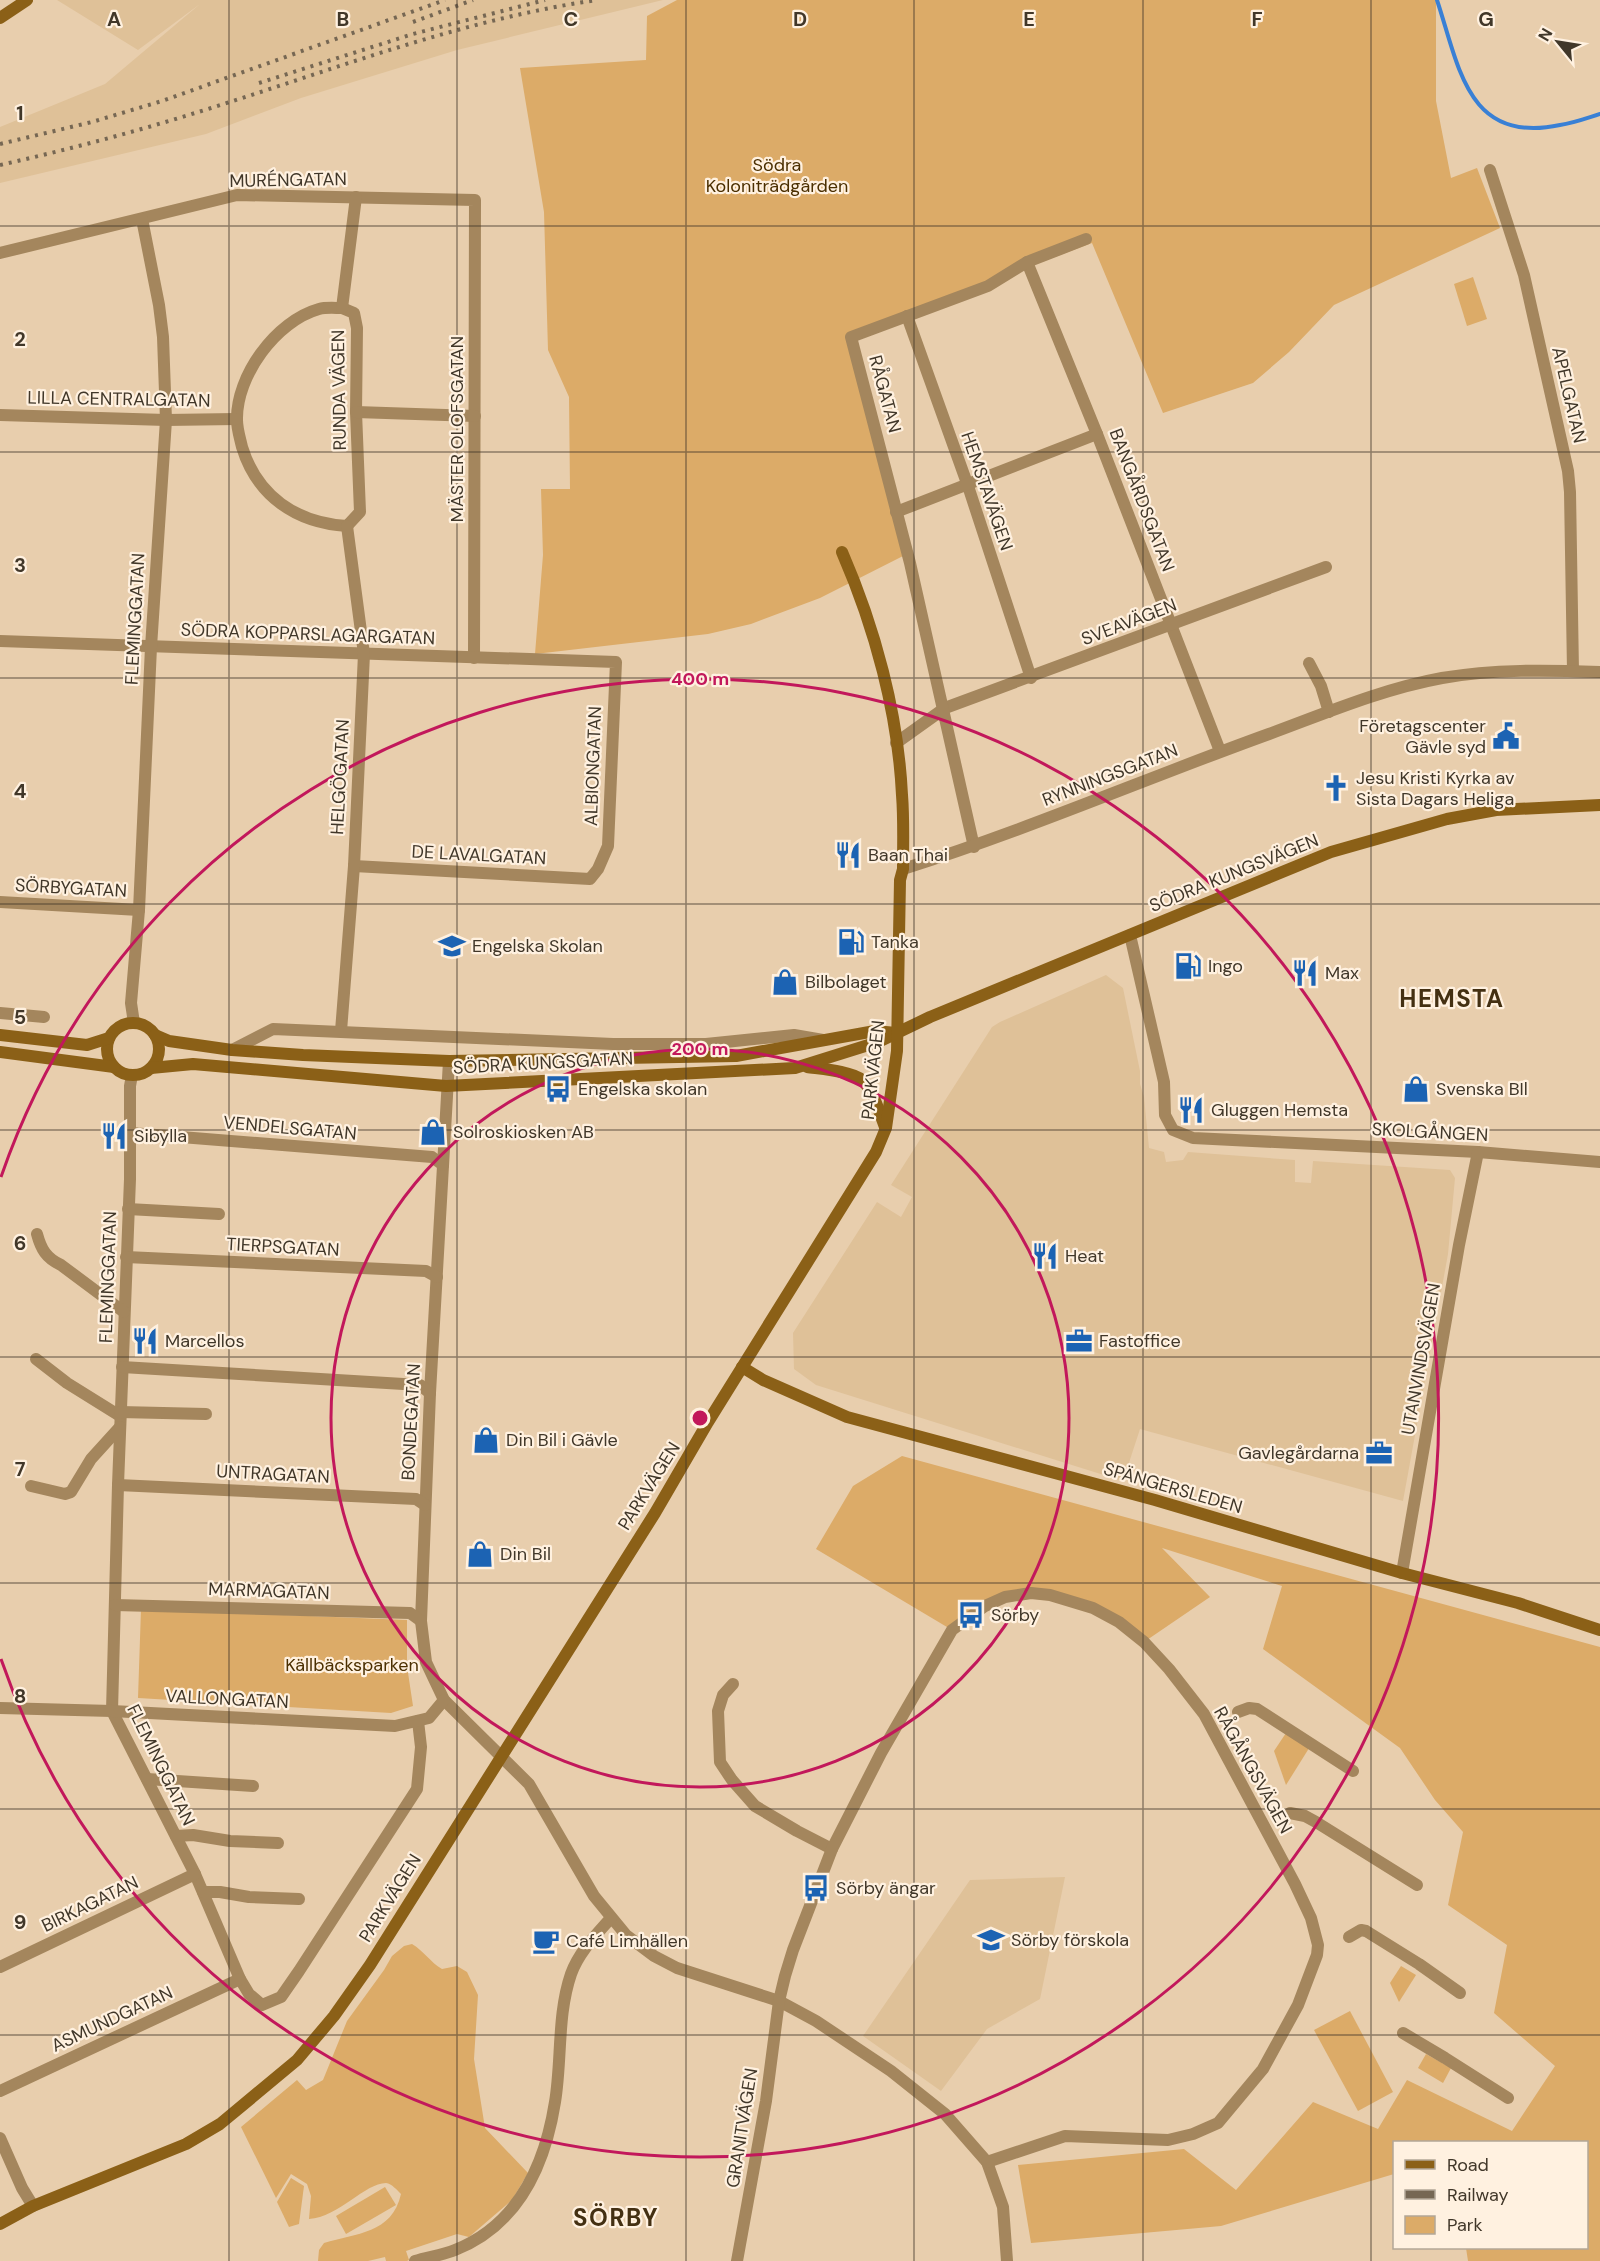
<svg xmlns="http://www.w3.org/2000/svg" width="1600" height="2261" viewBox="0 0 1600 2261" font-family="'DM Sans',sans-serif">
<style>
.built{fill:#dfc198}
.green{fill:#dcab68}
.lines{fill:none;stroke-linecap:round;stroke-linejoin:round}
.stream{stroke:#3980d5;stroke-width:4}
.street{stroke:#a4865d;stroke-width:12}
.secondary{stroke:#8b6017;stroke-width:12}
.rail{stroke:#766753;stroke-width:4;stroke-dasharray:3 6;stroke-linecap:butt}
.grid{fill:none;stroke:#413729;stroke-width:1.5;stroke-opacity:0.55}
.ring{fill:none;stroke:#c2185b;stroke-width:3}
.labels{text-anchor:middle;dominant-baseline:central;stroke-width:4.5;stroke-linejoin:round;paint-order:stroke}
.park-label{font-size:18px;fill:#4b2f00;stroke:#fff1e0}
.street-label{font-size:18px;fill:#413729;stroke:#fff1e0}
.poi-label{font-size:18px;fill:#413729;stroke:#fff1e0;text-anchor:start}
.district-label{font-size:24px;font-weight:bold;letter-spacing:1.5px;fill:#443012;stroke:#fff1e0}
.grid-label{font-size:20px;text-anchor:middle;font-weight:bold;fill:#413729;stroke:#fff1e0;stroke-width:4.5;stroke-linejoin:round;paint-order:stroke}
.centre{fill:#c2185b;stroke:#fff1e0;stroke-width:3}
.ring-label{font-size:18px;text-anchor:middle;font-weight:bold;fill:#c2185b;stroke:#fff1e0;stroke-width:4.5;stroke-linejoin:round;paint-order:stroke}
</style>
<rect width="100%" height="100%" fill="#e8cead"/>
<g class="built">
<path d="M 57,0 L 663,0 L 457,50 L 301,98 L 206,134 L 0,183 L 0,127 L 105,84 L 200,4 L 138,50 Z"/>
<path d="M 1106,975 L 1123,988 L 1140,1071 L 1140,1084 L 1144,1097 L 1149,1148 L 1164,1152 L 1166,1162 L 1183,1160 L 1188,1152 L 1295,1160 L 1295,1182 L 1311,1183 L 1313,1161 L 1450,1170 L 1455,1178 L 1448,1254 L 1403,1501 L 1140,1429 L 1123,1481 L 816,1385 L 794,1369 L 793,1333 L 877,1202 L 901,1217 L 912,1197 L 891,1185 L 992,1027 L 1000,1022 Z"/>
<path d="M 1065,1877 L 1040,1999 L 987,2029 L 941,2091 L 863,2036 L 970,1880 Z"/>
</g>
<g class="green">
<path d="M 677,0 L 1436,0 L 1436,101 L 1451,178 L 1477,168 L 1500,228 L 1334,305 L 1289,352 L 1253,383 L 1163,413 L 1092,243 L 850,334 L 907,554 L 820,598 L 751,624 L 708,634 L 535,654 L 543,555 L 541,489 L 570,489 L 569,397 L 548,350 L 544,212 L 520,68 L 646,60 L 647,16 Z"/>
<path d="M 1473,277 L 1487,319 L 1467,326 L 1454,284 Z"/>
<path d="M 902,1456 L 1600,1647 L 1600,2261 L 1468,2261 L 1466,2248 L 1586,2248 L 1586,2142 L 1394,2142 L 1394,2174 L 1221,2226 L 1031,2243 L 1018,2165 L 1184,2149 L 1236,2190 L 1313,2102 L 1378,2129 L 1407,2080 L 1512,2131 L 1555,2066 L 1494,2013 L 1507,1945 L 1448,1905 L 1463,1832 L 1435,1800 L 1400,1748 L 1263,1649 L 1282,1586 L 1162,1548 L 1210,1597 L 1144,1642 L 1093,1608 L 1019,1594 L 952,1630 L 816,1549 L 853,1486 Z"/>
<path d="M 141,1609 L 407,1620 L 407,1666 L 413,1706 L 391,1713 L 138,1698 Z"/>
<path d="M 1288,1730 L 1311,1745 L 1286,1785 L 1274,1751 Z"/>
<path d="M 412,1944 C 424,1951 430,1962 442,1969 L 457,1966 L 467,1972 L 478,1995 L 474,2059 L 485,2128 L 528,2173 L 512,2200 L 469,2237 L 457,2234 L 406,2251 L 409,2260 L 407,2261 L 386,2261 L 385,2257 L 368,2261 L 318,2261 L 319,2250 L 324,2243 C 356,2233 392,2234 401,2194 C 397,2190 392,2184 386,2183 C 365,2183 339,2217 309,2219 L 311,2196 L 307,2184 L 291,2174 L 276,2198 L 241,2127 L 297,2080 L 306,2090 L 323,2080 L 347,2021 L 384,1970 L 392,1956 L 404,1946 Z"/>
<path d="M 1401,1966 L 1416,1975 L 1399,2002 L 1390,1983 Z"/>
<path d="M 1350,2011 L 1393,2092 L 1358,2111 L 1314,2030 Z"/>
<path d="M 1426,2054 L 1451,2068 L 1443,2083 L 1418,2068 Z"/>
<path d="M 291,2178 L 304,2186 L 299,2224 L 289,2227 L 277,2202 Z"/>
<path d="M 385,2187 L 396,2205 L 346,2234 L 336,2216 Z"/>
</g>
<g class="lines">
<path class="stream" d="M 1437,0 C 1459,66 1467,145 1560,125 C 1574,123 1587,118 1600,114"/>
<g class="street">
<path d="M 1490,170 L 1524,275 L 1568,471 L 1570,492 L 1573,671"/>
<path d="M 0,253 L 237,195 L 475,200 L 474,658"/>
<path d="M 1027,262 L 1097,434 L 1220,751"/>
<path d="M 342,308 L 354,313 L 357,328 L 356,412 L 360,512 L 347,526 C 296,523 257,496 242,447 C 240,438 237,429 237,420 C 236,376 276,321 319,309 C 326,307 335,308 342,308 Z"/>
<path d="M 342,308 L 356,197"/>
<path d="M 907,316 L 968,486 L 1031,678"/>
<path d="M 356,412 L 475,416"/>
<path d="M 0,415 L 166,420 L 236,419"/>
<path d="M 896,512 L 1097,434"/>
<path d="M 0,641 L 616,662 L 608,846 L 598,869 L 590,879 L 354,866"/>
<path d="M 1309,663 L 1321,686 L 1329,712"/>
<path d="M 896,743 L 945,708 L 1326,567"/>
<path d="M 974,847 L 910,563 L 851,337 L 988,286 L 1027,262 L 1086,239"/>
<path d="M 903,869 C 1027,830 1147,778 1269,734 C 1326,713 1382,689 1442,678 C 1494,669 1547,670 1600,672"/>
<path d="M 0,902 L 139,910"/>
<path d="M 1130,935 L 1164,1082 L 1165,1115 L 1173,1130 L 1193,1138 L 1478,1152 L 1600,1162"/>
<path d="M 0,1013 L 44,1017"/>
<path d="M 134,1023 L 131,1003 L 139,910 L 151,647 L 166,420 L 163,337 L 159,305 L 142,219"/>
<path d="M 341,1031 L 354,866 L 364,654 L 347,526"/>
<path d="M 232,1050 L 273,1029 L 613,1044 L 706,1044 L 794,1035 L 823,1040"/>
<path d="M 449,1061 L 430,1393 L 421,1621 L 426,1662 L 444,1700 L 529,1784 L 594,1896 L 626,1935 L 654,1956 L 677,1968 L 779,2001 L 816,2021 L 891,2071 L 945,2114 L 987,2162 L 1003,2207 L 1007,2261"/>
<path d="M 132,1075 L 130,1086 L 130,1179 L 118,1485 L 112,1711 L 195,1874 L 240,1979 L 249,1994 L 262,2005 L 281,1997 L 299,1971 L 417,1789 L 421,1747 L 418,1721"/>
<path d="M 131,1133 L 432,1157 L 443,1165"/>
<path d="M 128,1209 L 219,1214"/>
<path d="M 37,1234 C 41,1249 46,1258 61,1265 L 124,1312"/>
<path d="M 126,1257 L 426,1271 L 437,1277"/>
<path d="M 36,1359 L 67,1383 L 120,1416"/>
<path d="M 122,1367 L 420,1385 L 430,1393"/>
<path d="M 120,1412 L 206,1414"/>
<path d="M 118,1485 L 416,1499 L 425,1505"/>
<path d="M 31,1486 L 65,1494 L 71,1492 L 91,1459 L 120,1427"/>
<path d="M 1402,1573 L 1459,1245 L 1478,1152"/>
<path d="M 115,1605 L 410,1613 L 421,1621"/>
<path d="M 733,1684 L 723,1695 L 718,1711 L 720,1762 L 732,1780 L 755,1806 L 797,1831 L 832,1849"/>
<path d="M 0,1708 L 112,1711 L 395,1726 L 429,1718 L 444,1700"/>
<path d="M 1238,1712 L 1249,1708 L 1257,1709 L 1353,1771"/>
<path d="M 147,1779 L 253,1786"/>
<path d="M 1290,1813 L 1305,1816 L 1316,1822 L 1417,1885"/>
<path d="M 176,1836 L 193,1835 L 230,1841 L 278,1843"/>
<path d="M 203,1892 L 220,1892 L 249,1897 L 299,1899"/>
<path d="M 1349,1937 L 1361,1930 L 1366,1931 L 1419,1964 L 1460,1993"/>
<path d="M 0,1967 L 195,1874"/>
<path d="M 1403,2033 L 1445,2058 L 1508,2098"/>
<path d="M 0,2091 L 240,1979"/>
<path d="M 0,2138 L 22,2188 L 33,2206"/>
<path d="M 415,2261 C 428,2257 443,2255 455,2250 C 518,2225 545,2165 555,2102 C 562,2060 557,2015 571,1974 C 579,1952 596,1935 611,1918"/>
<path d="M 737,2261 L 766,2101 L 779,2001 L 785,1976 L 793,1950 L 832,1849 L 881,1753 L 952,1630 L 985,1606 L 1005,1597 L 1031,1593 L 1050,1595 L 1093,1608 L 1119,1622 L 1144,1642 L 1169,1669 L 1204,1714 L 1295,1884 L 1311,1918 L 1318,1945 L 1317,1955 L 1298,2005 L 1263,2069 L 1218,2123 L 1193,2134 L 1168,2140 L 1065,2136 L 987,2162"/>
</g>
<g class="secondary">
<path d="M 0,18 L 27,0"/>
<circle cx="133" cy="1049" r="26"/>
<path d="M 0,1035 L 87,1045 L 109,1038"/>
<path d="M 155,1035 L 169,1041 L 232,1050 L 303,1055 L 449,1061 L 736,1056 L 875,1031 L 896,1033"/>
<path d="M 0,1052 L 114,1067"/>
<path d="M 807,1067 C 821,1069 851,1071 862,1080 C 874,1091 879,1112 885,1127"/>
<path d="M 151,1068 L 193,1064 L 446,1086 L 795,1068 L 878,1042 L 930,1017 L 1331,852 L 1447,819 L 1496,810 L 1600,805"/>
<path d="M 742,1367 L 763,1380 L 847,1417 L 1155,1500 L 1402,1573 L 1518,1603 L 1600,1630"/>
<path d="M 0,2224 L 33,2206 L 186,2144 L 220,2124 L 297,2060 L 334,2016 L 370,1965 L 655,1513 L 708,1422 L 876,1152 L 886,1128 L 897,1051 L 900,880 L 903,869 C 903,844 904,820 902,795 C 898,713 875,628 842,552"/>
</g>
<g class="rail">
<path d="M 413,22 L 473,0"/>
<path d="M 259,83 L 413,34 L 545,0"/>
<path d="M 0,144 L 92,122 L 162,101 L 445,0"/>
<path d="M 0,165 C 71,149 142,130 211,108 C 338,68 465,19 597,0"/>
</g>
</g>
<path class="grid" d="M 229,0 L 229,2261M 457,0 L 457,2261M 686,0 L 686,2261M 914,0 L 914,2261M 1143,0 L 1143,2261M 1371,0 L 1371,2261M 0,226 L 1600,226M 0,452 L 1600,452M 0,678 L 1600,678M 0,904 L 1600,904M 0,1130 L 1600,1130M 0,1357 L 1600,1357M 0,1583 L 1600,1583M 0,1809 L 1600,1809M 0,2035 L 1600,2035"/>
<g class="ring">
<circle cx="700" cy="1418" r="369"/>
<path d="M1 1177A739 739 0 1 1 1 1659"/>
</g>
<defs>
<symbol id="civic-bare" viewBox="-9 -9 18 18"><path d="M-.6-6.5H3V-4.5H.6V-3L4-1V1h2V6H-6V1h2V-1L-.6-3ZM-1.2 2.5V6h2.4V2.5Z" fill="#1c63b3" stroke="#fff1e0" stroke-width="2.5" paint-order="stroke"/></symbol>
<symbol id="church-bare" viewBox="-9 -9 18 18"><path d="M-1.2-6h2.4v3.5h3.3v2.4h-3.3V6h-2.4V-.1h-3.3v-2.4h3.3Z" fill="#1c63b3" stroke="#fff1e0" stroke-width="2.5" paint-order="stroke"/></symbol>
<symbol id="restaurant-bare" viewBox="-9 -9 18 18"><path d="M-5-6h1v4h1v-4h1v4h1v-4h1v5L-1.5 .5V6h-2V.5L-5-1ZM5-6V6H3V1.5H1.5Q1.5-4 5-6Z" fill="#1c63b3" stroke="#fff1e0" stroke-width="2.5" paint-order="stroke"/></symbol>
<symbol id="fuel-bare" viewBox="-9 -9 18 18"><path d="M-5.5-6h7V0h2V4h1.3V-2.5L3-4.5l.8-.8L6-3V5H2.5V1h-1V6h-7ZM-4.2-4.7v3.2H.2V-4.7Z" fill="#1c63b3" stroke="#fff1e0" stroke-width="2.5" paint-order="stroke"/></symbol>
<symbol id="school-bare" viewBox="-9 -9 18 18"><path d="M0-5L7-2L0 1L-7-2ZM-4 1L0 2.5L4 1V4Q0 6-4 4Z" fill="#1c63b3" stroke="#fff1e0" stroke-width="2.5" paint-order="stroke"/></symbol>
<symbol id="shop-bare" viewBox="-9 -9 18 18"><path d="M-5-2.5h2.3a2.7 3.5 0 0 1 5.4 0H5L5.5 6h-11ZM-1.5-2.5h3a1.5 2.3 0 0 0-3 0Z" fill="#1c63b3" stroke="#fff1e0" stroke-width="2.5" paint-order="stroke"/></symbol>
<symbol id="bus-bare" viewBox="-9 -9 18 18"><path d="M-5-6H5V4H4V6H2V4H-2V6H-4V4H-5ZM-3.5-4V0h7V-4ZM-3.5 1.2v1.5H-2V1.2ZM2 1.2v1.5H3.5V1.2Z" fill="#1c63b3" stroke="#fff1e0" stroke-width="2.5" paint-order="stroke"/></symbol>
<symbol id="office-bare" viewBox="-9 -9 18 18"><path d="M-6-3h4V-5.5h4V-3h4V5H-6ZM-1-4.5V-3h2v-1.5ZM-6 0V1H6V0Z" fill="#1c63b3" stroke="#fff1e0" stroke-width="2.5" paint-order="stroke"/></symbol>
<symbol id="cafe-bare" viewBox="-9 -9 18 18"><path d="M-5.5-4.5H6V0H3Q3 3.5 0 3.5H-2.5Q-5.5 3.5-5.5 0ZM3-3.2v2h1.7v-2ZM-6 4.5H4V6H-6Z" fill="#1c63b3" stroke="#fff1e0" stroke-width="2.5" paint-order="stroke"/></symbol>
</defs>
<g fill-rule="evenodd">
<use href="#civic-bare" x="1487" y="717" width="38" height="38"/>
<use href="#church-bare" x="1317" y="769" width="38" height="38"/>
<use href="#restaurant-bare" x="829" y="836" width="38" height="38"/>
<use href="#fuel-bare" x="832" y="923" width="38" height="38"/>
<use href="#school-bare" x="433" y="927" width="38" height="38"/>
<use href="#fuel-bare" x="1169" y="947" width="38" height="38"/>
<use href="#restaurant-bare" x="1286" y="954" width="38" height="38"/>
<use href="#shop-bare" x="766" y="963" width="38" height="38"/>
<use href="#bus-bare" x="539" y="1070" width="38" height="38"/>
<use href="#shop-bare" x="1397" y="1070" width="38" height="38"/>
<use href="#restaurant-bare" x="1172" y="1091" width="38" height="38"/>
<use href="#shop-bare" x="414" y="1113" width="38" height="38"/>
<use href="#restaurant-bare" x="95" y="1117" width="38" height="38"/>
<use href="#restaurant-bare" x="1026" y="1237" width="38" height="38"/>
<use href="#restaurant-bare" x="126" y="1322" width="38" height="38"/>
<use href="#office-bare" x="1060" y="1322" width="38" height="38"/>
<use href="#shop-bare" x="467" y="1421" width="38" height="38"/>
<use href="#office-bare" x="1360" y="1434" width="38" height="38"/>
<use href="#shop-bare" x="461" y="1535" width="38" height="38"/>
<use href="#bus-bare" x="952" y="1596" width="38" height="38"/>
<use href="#bus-bare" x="797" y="1869" width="38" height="38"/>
<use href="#school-bare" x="972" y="1921" width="38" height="38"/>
<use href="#cafe-bare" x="527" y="1922" width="38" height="38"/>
</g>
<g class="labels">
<g class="park-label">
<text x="777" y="165">Södra<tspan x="777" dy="21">Koloniträdgården</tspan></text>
<text x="352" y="1665">Källbäcksparken</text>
</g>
<g class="street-label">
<text transform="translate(288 180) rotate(-1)">MURÉNGATAN</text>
<text transform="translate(339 390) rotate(-91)">RUNDA VÄGEN</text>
<text transform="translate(885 394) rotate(75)">RÅGATAN</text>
<text transform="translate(1569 395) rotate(77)">APELGATAN</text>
<text transform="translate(119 399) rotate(1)">LILLA CENTRALGATAN</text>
<text transform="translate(457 429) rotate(-90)">MÄSTER OLOFSGATAN</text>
<text transform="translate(987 491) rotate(71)">HEMSTAVÄGEN</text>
<text transform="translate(1142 500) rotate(69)">BANGÅRDSGATAN</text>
<text transform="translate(135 619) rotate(-87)">FLEMINGGATAN</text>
<text transform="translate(1129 622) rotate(-21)">SVEAVÄGEN</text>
<text transform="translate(308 634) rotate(2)">SÖDRA KOPPARSLAGARGATAN</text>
<text transform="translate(593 766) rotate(-88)">ALBIONGATAN</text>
<text transform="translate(1110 775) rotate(-21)">RYNNINGSGATAN</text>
<text transform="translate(340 777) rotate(-87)">HELGÖGATAN</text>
<text transform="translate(479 855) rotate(3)">DE LAVALGATAN</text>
<text transform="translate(1234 873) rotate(-22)">SÖDRA KUNGSVÄGEN</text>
<text transform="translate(71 888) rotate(3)">SÖRBYGATAN</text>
<text transform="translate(543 1063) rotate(-3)">SÖDRA KUNGSGATAN</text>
<text transform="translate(873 1070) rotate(-84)">PARKVÄGEN</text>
<text transform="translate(290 1128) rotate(5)">VENDELSGATAN</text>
<text transform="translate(1430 1132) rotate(3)">SKOLGÅNGEN</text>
<text transform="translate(283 1247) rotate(3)">TIERPSGATAN</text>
<text transform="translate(108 1277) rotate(-88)">FLEMINGGATAN</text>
<text transform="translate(1421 1359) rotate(-80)">UTANVINDSVÄGEN</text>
<text transform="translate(411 1422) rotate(-87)">BONDEGATAN</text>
<text transform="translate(273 1474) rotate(3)">UNTRAGATAN</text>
<text transform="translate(649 1486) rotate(-58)">PARKVÄGEN</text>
<text transform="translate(1173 1488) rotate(16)">SPÄNGERSLEDEN</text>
<text transform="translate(269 1591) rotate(2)">MARMAGATAN</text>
<text transform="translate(227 1699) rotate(3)">VALLONGATAN</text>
<text transform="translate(161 1765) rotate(64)">FLEMINGGATAN</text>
<text transform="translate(1253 1770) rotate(61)">RÅGÅNGSVÄGEN</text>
<text transform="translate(390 1898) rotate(-58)">PARKVÄGEN</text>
<text transform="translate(90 1904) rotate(-26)">BIRKAGATAN</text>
<text transform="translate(112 2019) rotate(-25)">ASMUNDGATAN</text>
<text transform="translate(742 2128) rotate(-81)">GRANITVÄGEN</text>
</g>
<g class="poi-label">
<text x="1486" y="726" text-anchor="end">Företagscenter<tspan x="1486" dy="21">Gävle syd</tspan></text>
<text x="1356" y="778">Jesu Kristi Kyrka av<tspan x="1356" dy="21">Sista Dagars Heliga</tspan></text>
<text x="868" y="855">Baan Thai</text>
<text x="871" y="942">Tanka</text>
<text x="472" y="946">Engelska Skolan</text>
<text x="1208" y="966">Ingo</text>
<text x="1325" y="973">Max</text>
<text x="805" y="982">Bilbolaget</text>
<text x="578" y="1089">Engelska skolan</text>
<text x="1436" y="1089">Svenska BIl</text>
<text x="1211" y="1110">Gluggen Hemsta</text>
<text x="453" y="1132">Solroskiosken AB</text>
<text x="134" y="1136">Sibylla</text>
<text x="1065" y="1256">Heat</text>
<text x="165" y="1341">Marcellos</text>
<text x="1099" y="1341">Fastoffice</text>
<text x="506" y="1440">Din Bil i Gävle</text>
<text x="1359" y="1453" text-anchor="end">Gavlegårdarna</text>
<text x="500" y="1554">Din Bil</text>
<text x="991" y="1615">Sörby</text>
<text x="836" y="1888">Sörby ängar</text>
<text x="1011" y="1940">Sörby förskola</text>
<text x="566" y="1941">Café Limhällen</text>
</g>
<g class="district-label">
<text x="1452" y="998">HEMSTA</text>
<text x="616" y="2217">SÖRBY</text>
</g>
</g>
<g class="grid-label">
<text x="114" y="26">A</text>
<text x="343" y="26">B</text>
<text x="571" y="26">C</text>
<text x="800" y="26">D</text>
<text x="1029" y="26">E</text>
<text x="1257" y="26">F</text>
<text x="1486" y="26">G</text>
<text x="20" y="120">1</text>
<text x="20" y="346">2</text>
<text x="20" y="572">3</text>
<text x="20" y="798">4</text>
<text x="20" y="1024">5</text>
<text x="20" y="1250">6</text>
<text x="20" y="1476">7</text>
<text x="20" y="1703">8</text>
<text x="20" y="1929">9</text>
</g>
<circle cx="700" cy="1418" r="9" class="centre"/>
<g class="ring-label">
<text x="700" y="685">400 m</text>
<text x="700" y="1055">200 m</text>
</g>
<rect x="1393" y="2141" width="195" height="108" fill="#fff1e0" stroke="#b3a797" stroke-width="1.5"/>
<rect x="1405" y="2160" width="30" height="9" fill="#8b6017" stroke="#b3a797" stroke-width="1.5"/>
<text x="1447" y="2171" font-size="18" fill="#413729">Road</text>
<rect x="1405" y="2190" width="30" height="9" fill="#766753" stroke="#b3a797" stroke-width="1.5"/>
<text x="1447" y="2201" font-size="18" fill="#413729">Railway</text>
<rect x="1405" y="2216" width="30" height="18" fill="#dcab68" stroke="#b3a797" stroke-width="1.5"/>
<text x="1447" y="2231" font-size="18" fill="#413729">Park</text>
<g transform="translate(1558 42) rotate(300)" stroke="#fff1e0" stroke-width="4.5" paint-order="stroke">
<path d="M0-4.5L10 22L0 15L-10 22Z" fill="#413729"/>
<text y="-9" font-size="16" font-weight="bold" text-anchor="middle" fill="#413729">N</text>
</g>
</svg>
